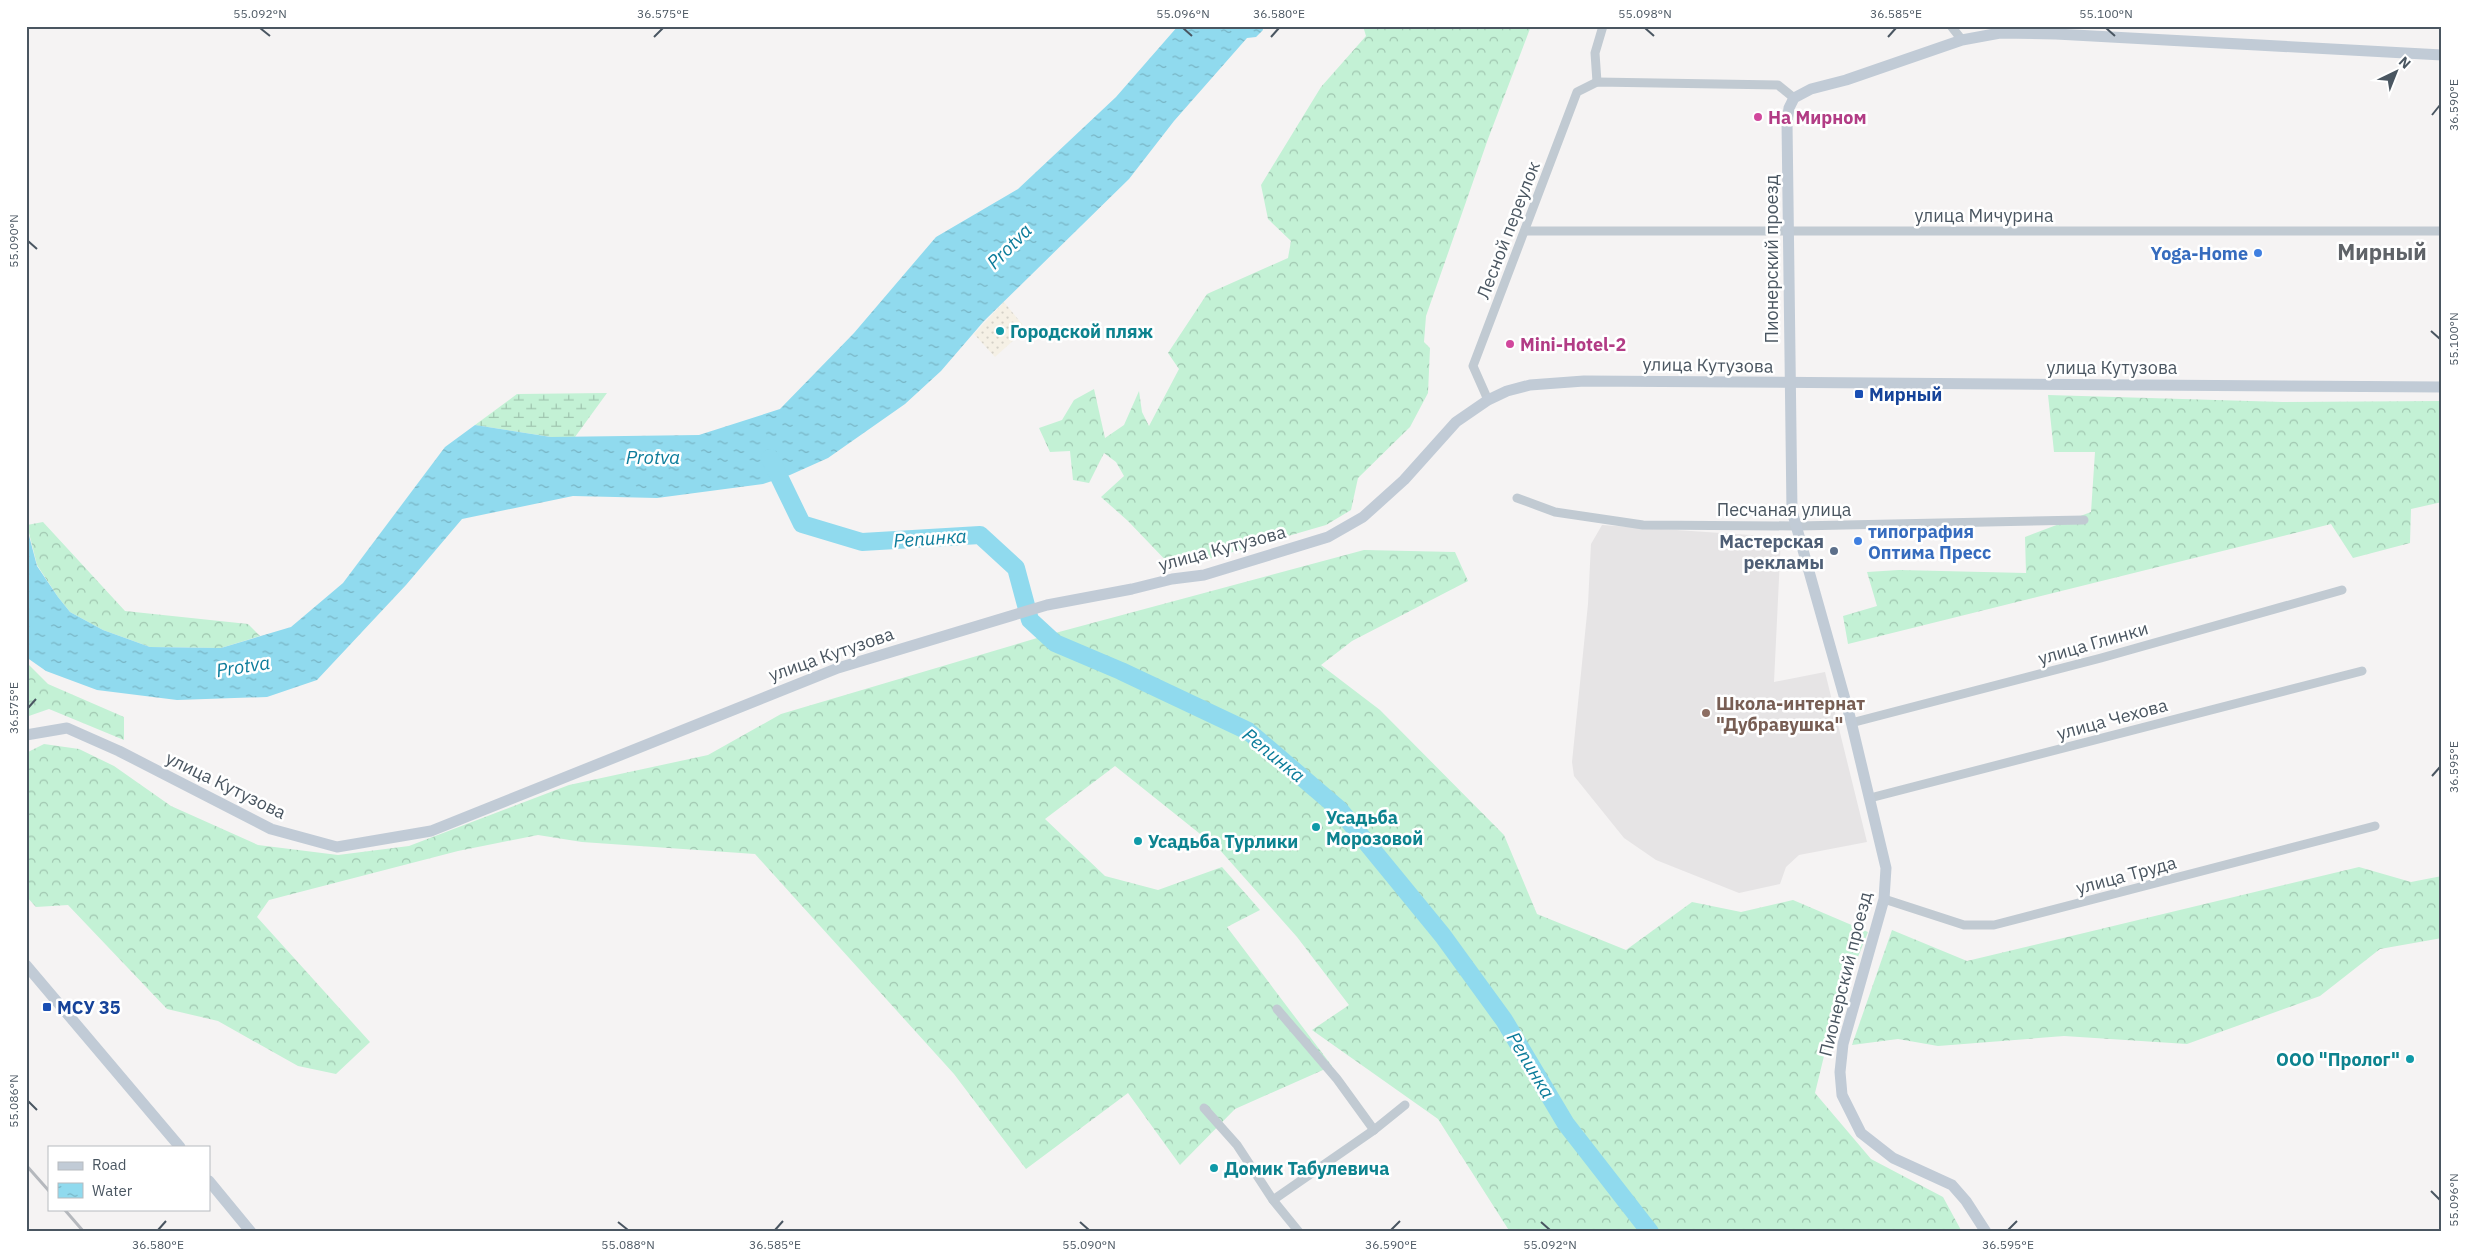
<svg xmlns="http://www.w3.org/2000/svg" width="2468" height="1258" viewBox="0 0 2468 1258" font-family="'IBM Plex Sans',sans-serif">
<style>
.education{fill:#e6e4e5}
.forest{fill:url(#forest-crowns)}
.wetland{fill:url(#wetland-marsh)}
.sand{fill:url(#sand-dots)}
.water{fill:url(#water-ripples)}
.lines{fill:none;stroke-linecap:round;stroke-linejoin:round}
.river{stroke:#90daee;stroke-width:18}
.street{stroke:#c1cad2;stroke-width:9}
.secondary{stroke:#c1cbd6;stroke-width:11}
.rail{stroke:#b5b8bd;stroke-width:3}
.ticks{fill:none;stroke:#4a5661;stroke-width:2}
.hotel-dot{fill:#d1479c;stroke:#fff;stroke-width:2}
.shop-dot{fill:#3f7fe0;stroke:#fff;stroke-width:2}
.culture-dot{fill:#0f9aa8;stroke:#fff;stroke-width:2}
.transit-dot{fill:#1a4fb4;stroke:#fff;stroke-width:2}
.service-dot{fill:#5c6f8a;stroke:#fff;stroke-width:2}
.education-dot{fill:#8d6e63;stroke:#fff;stroke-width:2}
.labels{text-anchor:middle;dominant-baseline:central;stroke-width:5;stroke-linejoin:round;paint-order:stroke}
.hotel-label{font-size:18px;font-weight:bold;fill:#b23c85;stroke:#fff;text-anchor:start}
.street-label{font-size:18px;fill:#4a5661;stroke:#fff}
.shop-label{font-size:18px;font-weight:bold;fill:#366cbe;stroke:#fff;text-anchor:end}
.culture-label{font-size:18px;font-weight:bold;fill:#0d838f;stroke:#fff;text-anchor:start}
.transit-label{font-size:18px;font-weight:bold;fill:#164399;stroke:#fff;text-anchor:start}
.service-label{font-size:18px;font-weight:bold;fill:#4e5e75;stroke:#fff;text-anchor:end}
.education-label{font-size:18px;font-weight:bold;fill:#785e54;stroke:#fff;text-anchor:start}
.water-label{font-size:19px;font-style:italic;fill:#0c7c9b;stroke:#fff}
.district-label{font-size:22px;font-weight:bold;fill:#5f6368;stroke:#fff}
.neatline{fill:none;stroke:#4a5661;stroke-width:2}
.ticks-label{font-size:12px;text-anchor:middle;fill:#4a5661}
</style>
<defs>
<pattern id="forest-crowns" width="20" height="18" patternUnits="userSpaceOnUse" patternTransform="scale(1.25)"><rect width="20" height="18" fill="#c3f1d5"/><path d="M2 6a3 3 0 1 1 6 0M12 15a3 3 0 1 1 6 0" fill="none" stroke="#a0c6b0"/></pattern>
<pattern id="wetland-marsh" width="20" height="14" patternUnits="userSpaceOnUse" patternTransform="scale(1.25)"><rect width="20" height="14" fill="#c3f1d5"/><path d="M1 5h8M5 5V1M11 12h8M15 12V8" fill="none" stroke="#a0c6b0"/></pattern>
<pattern id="sand-dots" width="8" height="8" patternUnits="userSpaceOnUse" patternTransform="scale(1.25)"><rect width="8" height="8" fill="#f5f0e5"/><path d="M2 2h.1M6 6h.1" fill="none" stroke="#d4d0c7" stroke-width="1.8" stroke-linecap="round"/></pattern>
<pattern id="water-ripples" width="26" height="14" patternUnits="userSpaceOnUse" patternTransform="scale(1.25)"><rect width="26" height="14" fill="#90daee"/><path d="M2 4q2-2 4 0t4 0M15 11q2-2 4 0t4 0" fill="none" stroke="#78b4c4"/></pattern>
</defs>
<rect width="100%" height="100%" fill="#f5f3f3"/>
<path class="education" d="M 1602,525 L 1781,537 L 1774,682 L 1825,672 L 1867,842 L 1799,855 L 1786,867 L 1780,884 L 1739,893 L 1656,860 L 1624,838 L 1574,776 L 1572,762 L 1588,604 L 1591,544 Z"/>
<g class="forest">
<path d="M 1363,26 L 1531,26 L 1488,139 L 1426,316 L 1424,342 L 1430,348 L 1428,393 L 1410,427 L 1358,478 L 1351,510 L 1326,525 L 1174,569 L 1128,521 L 1101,497 L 1124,476 L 1116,462 L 1104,453 L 1089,483 L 1073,480 L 1070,451 L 1050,452 L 1039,428 L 1062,420 L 1074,400 L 1094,389 L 1105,438 L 1124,425 L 1139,391 L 1142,412 L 1149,426 L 1179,369 L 1168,353 L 1207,294 L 1288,258 L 1291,241 L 1268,219 L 1261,185 L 1321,87 L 1366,36 Z"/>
<path d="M 2048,395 L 2283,402 L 2442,401 L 2442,502 L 2411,509 L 2410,543 L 2353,558 L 2331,524 L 1848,644 L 1843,616 L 1877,606 L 1867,572 L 1899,570 L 2026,573 L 2025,537 L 2091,512 L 2095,452 L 2054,452 Z"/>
<path d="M 43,522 L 125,611 L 248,624 L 260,636 L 221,648 L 150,647 L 103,630 L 70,612 L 58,597 L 37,565 L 27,525 Z"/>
<path d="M 1364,550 L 1455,552 L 1468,581 L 1352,641 L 1321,665 L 1380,710 L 1504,835 L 1537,914 L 1626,950 L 1692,902 L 1741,912 L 1793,900 L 1868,932 L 1833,1019 L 1815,1093 L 1871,1159 L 1943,1197 L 1962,1232 L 1510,1232 L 1438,1119 L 1312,1030 L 1349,1005 L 1297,937 L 1219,849 L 1115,766 L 1045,819 L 1105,876 L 1158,890 L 1222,867 L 1260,910 L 1227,927 L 1332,1066 L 1235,1109 L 1180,1165 L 1128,1093 L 1026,1169 L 954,1074 L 755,854 L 582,842 L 538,835 L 458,851 L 269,900 L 257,917 L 370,1042 L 336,1074 L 298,1066 L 218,1021 L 167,1009 L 68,905 L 36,907 L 26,896 L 26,753 L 44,744 L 79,749 L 114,766 L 171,806 L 258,845 L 338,855 L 409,846 L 569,785 L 708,755 L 781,714 L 1044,636 Z"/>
<path d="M 26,662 L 48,684 L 124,717 L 124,740 L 49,709 L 26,717 Z"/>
<path d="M 2359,867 L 2411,882 L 2442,876 L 2442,938 L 2380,949 L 2320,996 L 2187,1044 L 2064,1036 L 1938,1046 L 1898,1039 L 1852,1045 L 1892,930 L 1967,961 Z"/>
</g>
<path class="wetland" d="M 607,393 L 575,437 L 551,437 L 475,425 L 517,394 Z"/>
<path class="sand" d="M 1004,302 L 1026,329 L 995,357 L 974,334 Z"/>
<path class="water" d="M 1178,26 L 1262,26 L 1263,30 L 1256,37 L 1247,38 L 1174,121 L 1129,179 L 984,321 L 941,371 L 905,404 L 828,458 L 790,475 L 763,484 L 657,498 L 573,496 L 462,519 L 406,585 L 317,680 L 267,697 L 177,700 L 97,690 L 46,671 L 26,657 L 26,524 L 37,566 L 58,597 L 70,612 L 103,630 L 150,647 L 221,648 L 291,627 L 343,583 L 445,447 L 475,425 L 551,437 L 699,435 L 780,409 L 854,333 L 936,237 L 1018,189 L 1116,97 Z"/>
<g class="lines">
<path class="river" d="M 770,458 L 802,524 L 862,542 L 980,535 L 1016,568 L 1030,620 L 1055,643 L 1121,671 L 1248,731 L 1339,809 L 1443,936 L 1504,1020 L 1566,1124 L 1650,1232"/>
<g class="street">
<path d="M 1951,26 L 1962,40"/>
<path d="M 1597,82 L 1595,53 L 1603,26"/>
<path d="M 1526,231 L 2442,231"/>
<path d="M 1488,400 L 1473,366 L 1577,92 L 1597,82 L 1778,85 L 1794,98"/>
<path d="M 1517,498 L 1555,512 L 1643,525 L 1798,526 L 2084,520"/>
<path d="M 1851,723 L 2101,658 L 2342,590"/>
<path d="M 1870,798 L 2362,671"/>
<path d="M 1884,899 L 1964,925 L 1994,925 L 2375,826"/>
<path d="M 1277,1009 L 1337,1079 L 1374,1130"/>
<path d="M 1204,1108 L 1237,1145 L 1273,1200 L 1299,1232"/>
<path d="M 1273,1200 L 1374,1130 L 1405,1105"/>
</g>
<g class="secondary">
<path d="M 26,735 L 67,728 L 119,751 L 271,829 L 337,847 L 431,831 L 838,668 L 1047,605 L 1132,589 L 1172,579 L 1204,575 L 1328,537 L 1363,517 L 1404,480 L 1456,422 L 1488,400 L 1507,391 L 1530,385 L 1584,381 L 2442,387"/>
<path d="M 26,965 L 180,1147"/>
<path d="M 209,1181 L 251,1232"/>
<path d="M 1986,1232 L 1966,1201 L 1952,1185 L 1893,1158 L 1861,1133 L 1842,1095 L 1840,1072 L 1843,1044 L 1884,899 L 1886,868 L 1850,717 L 1792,511 L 1787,122 L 1789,108 L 1794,98 L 1811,89 L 1846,80 L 1962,40 L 2000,33 L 2056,34 L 2442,55"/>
</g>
<g class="rail">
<path d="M 26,1165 L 49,1191"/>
<path d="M 64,1209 L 84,1232"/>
</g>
</g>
<path class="ticks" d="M 260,28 L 270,36M 1183,28 L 1192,36M 1645,28 L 1654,36M 2106,28 L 2115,36M 654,37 L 663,28M 1271,37 L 1279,28M 1888,37 L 1896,28M 2432,115 L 2440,105M 28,241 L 37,249M 2431,331 L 2440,339M 28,708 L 36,699M 2432,776 L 2440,767M 28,1101 L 37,1110M 2431,1191 L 2440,1200M 618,1222 L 628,1230M 1080,1222 L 1089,1230M 1541,1222 L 1550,1230M 158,1230 L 166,1221M 775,1230 L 783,1221M 1391,1230 L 1400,1221M 2008,1230 L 2017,1221"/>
<g class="hotel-dot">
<circle cx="1758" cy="117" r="5"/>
<circle cx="1510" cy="344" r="5"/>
</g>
<g class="shop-dot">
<circle cx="2258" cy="253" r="5"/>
<circle cx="1858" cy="541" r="5"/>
</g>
<g class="culture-dot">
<circle cx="1000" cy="331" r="5"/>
<circle cx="1316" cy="827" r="5"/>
<circle cx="1138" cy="841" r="5"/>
<circle cx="2410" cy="1059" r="5"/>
<circle cx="1214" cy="1168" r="5"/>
</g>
<g class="transit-dot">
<rect x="1854" y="389" width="10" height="10" rx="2.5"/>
<rect x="42" y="1002" width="10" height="10" rx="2.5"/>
</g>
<circle class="service-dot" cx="1834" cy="551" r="5"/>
<circle class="education-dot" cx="1706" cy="713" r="5"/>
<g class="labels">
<g class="hotel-label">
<text x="1768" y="117">На Мирном</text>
<text x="1520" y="344">Mini-Hotel-2</text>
</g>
<g class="street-label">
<text x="1984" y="215">улица Мичурина</text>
<text transform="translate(1508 230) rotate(-69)">Лесной переулок</text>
<text transform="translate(1771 259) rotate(-90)">Пионерский проезд</text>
<text transform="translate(1708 365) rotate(1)">улица Кутузова</text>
<text x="2112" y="367">улица Кутузова</text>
<text x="1784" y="509">Песчаная улица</text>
<text transform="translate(1222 548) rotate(-15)">улица Кутузова</text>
<text transform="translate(2093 643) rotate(-16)">улица Глинки</text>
<text transform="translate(831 654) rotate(-19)">улица Кутузова</text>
<text transform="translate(2112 719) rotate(-15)">улица Чехова</text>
<text transform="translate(226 785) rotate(26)">улица Кутузова</text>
<text transform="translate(2126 875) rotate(-15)">улица Труда</text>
<text transform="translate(1845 974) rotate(-76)">Пионерский проезд</text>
</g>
<g class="shop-label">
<text x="2248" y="253">Yoga-Home</text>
<text x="1868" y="531" text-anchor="start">типография<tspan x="1868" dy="21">Оптима Пресс</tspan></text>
</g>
<g class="culture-label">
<text x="1010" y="331">Городской пляж</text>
<text x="1326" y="817">Усадьба<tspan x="1326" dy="21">Морозовой</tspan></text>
<text x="1148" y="841">Усадьба Турлики</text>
<text x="2400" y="1059" text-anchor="end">ООО "Пролог"</text>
<text x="1224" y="1168">Домик Табулевича</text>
</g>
<g class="transit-label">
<text x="1869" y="394">Мирный</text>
<text x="57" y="1007">МСУ 35</text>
</g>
<g class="service-label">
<text x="1824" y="541">Мастерская<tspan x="1824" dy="21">рекламы</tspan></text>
</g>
<g class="education-label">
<text x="1716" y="703">Школа-интернат<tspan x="1716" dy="21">"Дубравушка"</tspan></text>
</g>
<g class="water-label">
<text transform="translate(1009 246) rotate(-45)">Protva</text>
<text x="653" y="457">Protva</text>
<text transform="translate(930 538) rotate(-4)">Репинка</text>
<text transform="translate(243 666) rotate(-9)">Protva</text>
<text transform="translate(1274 755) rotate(39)">Репинка</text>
<text transform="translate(1531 1065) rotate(59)">Репинка</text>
</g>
<g class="district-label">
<text x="2382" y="251">Мирный</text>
</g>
</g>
<rect width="2468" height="1258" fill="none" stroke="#ffffff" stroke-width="55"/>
<rect x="48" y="1146" width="162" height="65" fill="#ffffff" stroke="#b7bbc0"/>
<rect x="58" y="1162" width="25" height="8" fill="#c1cbd6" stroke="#b7bbc0"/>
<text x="92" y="1170" font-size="15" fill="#4a5661">Road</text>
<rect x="58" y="1183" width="25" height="15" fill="url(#water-ripples)" stroke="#b7bbc0"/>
<text x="92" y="1196" font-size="15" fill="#4a5661">Water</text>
<g transform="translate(2396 72) rotate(43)" stroke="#ffffff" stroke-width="4" paint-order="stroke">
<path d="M0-4L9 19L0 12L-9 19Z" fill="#4a5661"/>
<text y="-8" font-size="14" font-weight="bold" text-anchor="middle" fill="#4a5661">N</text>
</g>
<rect x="28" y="28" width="2412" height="1202" class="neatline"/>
<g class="ticks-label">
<text x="260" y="18">55.092°N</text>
<text x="663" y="18">36.575°E</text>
<text x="1183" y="18">55.096°N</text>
<text x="1279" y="18">36.580°E</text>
<text x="1645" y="18">55.098°N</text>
<text x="1896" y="18">36.585°E</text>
<text x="2106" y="18">55.100°N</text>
<text transform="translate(2454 105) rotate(-90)" y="4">36.590°E</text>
<text transform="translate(14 241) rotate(-90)" y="4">55.090°N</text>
<text transform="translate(2454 339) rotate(-90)" y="4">55.100°N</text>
<text transform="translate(14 708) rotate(-90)" y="4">36.575°E</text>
<text transform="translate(2454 767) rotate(-90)" y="4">36.595°E</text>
<text transform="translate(14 1101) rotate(-90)" y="4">55.086°N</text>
<text transform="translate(2454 1200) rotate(-90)" y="4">55.096°N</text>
<text x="158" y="1249">36.580°E</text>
<text x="628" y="1249">55.088°N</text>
<text x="775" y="1249">36.585°E</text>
<text x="1089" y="1249">55.090°N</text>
<text x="1391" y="1249">36.590°E</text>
<text x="1550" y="1249">55.092°N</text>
<text x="2008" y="1249">36.595°E</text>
</g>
</svg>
